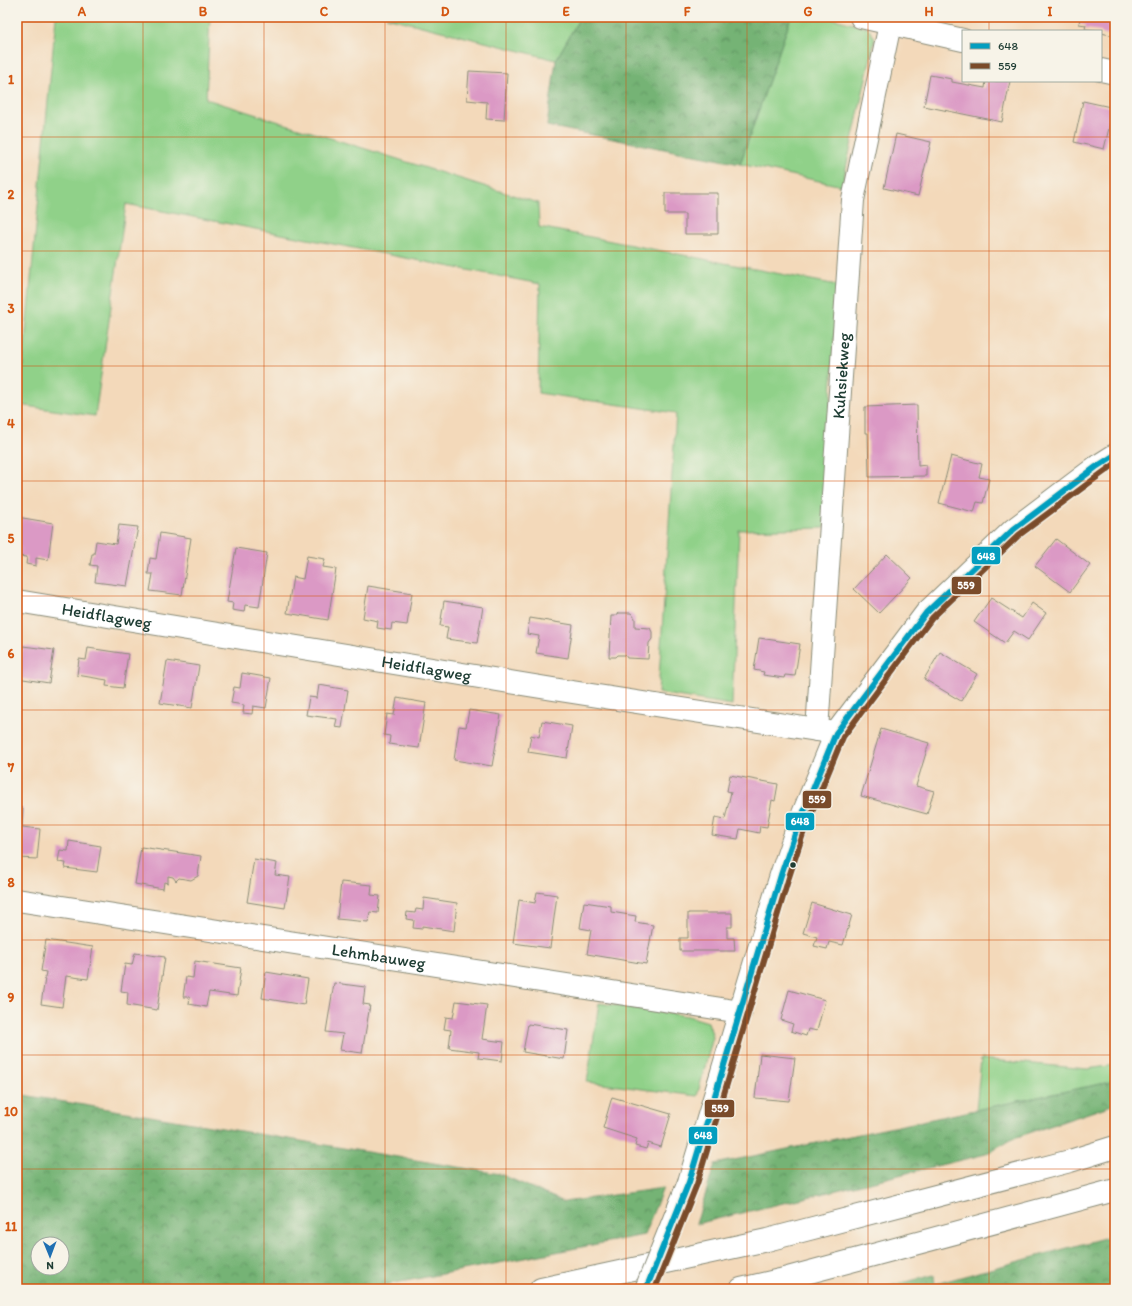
<svg xmlns="http://www.w3.org/2000/svg" width="1132" height="1306" viewBox="0 0 1132 1306" font-family="Itim,sans-serif">
<style>
.green{fill:#90d189;stroke:#58875e}
.forest{fill:url(#forest-crowns);stroke:#4a7854;fill-rule:evenodd}
.building{fill:#db99c5}
.lines{fill:none;stroke-linecap:round;stroke-linejoin:round}
.minor-casing{stroke:#898b77;stroke-width:24}
.motorway-casing{stroke:#898b77;stroke-width:24}
.minor{stroke:#fff;stroke-width:22}
.motorway{stroke:#fff;stroke-width:22}
.minor-bridge-casing{stroke:#898b77;stroke-width:24;stroke-linecap:butt}
.minor-bridge{stroke:#fff;stroke-width:22}
.bus-1-casing{stroke:#f7f3e8;stroke-width:9}
.bus-2-casing{stroke:#f7f3e8;stroke-width:9}
.bus-1{stroke:#039ebf;stroke-width:6}
.bus-2{stroke:#7a4b2a;stroke-width:6}
.grid{fill:none;stroke:#d45610;stroke-width:1;stroke-opacity:0.55}
.bus-dot{fill:#1f3d34;stroke:#f7f3e8;stroke-width:1.5}
.labels{text-anchor:middle;dominant-baseline:central;stroke-width:3.5;stroke-linejoin:round;paint-order:stroke}
.street-label{font-size:17px;fill:#1f3d34;stroke:#f7f3e8}
.line-badge{stroke:#f7f3e8;stroke-width:1.5}
.badge-label{font-size:11px;text-anchor:middle;font-weight:bold;fill:#fff}
.neatline{fill:none;stroke:#d45610;stroke-width:1.5}
.grid-label{font-size:13px;text-anchor:middle;font-weight:bold;fill:#d45610}
</style>
<defs>
<pattern id="forest-crowns" width="20" height="18" patternUnits="userSpaceOnUse"><rect width="20" height="18" fill="#74b375"/><path d="M2 6a3 3 0 1 1 6 0M12 15a3 3 0 1 1 6 0" fill="none" stroke="#5f9361"/></pattern>
</defs>
<rect width="100%" height="100%" fill="#f7f3e8"/>
<filter id="ink" filterUnits="userSpaceOnUse"><feTurbulence type="fractalNoise" baseFrequency=".025" numOctaves="2"/><feDisplacementMap in="SourceGraphic" scale="8" xChannelSelector="R" yChannelSelector="G"/><feConvolveMatrix kernelMatrix="1 2 1 2 8 2 1 2 1" color-interpolation-filters="sRGB"/></filter>
<filter id="wash" filterUnits="userSpaceOnUse"><feTurbulence type="fractalNoise" baseFrequency=".012" numOctaves="4" result="noise"/><feDisplacementMap in="SourceGraphic" scale="16" xChannelSelector="R" yChannelSelector="G"/><feGaussianBlur stdDeviation="0.9" result="paint"/><feColorMatrix in="noise" values="0 0 0 0 0 0 0 0 0 0 0 0 0 0 0 0 0 1.4 0 .05"/><feComposite in="paint" operator="in"/></filter>
<g filter="url(#wash)">
<rect width="100%" height="100%" fill="#f3d9ba"/>
<g class="green">
<path d="M 56,17 L 210,17 L 206,99 L 538,203 L 539,227 L 837,285 L 824,528 L 739,530 L 732,705 L 658,693 L 676,413 L 538,393 L 540,284 L 126,204 L 95,416 L 19,405 Z"/>
<path d="M 386,17 L 580,17 L 556,60 Z"/>
<path d="M 791,17 L 827,17 L 868,28 L 875,38 L 842,186 L 740,164 Z"/>
<path d="M 599,1003 L 688,1016 L 708,1022 L 713,1037 L 697,1096 L 587,1082 Z"/>
<path d="M 981,1059 L 1087,1069 L 1115,1065 L 1115,1081 L 976,1110 Z"/>
</g>
<g class="forest">
<path d="M 580,17 L 791,17 L 740,164 L 547,126 L 556,60 Z"/>
<path d="M 1115,1081 L 1115,1104 L 1011,1139 L 986,1154 L 696,1224 L 715,1164 Z"/>
<path d="M 17,1094 L 500,1174 L 564,1202 L 663,1188 L 644,1235 L 364,1289 L 17,1289 ZM 38,1244 L 62,1244 L 62,1268 L 38,1268 Z"/>
<path d="M 1115,1235 L 1115,1289 L 876,1289 L 934,1275 L 935,1284 Z"/>
</g>
<g id="blocks">
<g class="building">
<path d="M 1080,17 L 1115,17 L 1115,36 L 1101,33 L 1101,31 L 1085,29 L 1086,25 L 1079,24 Z"/>
<path d="M 469,71 L 507,73 L 504,120 L 486,119 L 487,102 L 467,100 Z"/>
<path d="M 930,75 L 952,79 L 952,82 L 985,88 L 986,81 L 1010,81 L 1002,122 L 924,106 Z"/>
<path d="M 1083,101 L 1115,108 L 1115,125 L 1110,124 L 1104,149 L 1074,142 Z"/>
<path d="M 896,134 L 931,142 L 918,196 L 884,188 Z"/>
<path d="M 665,193 L 718,193 L 718,234 L 685,234 L 685,214 L 665,214 Z"/>
<path d="M 917,405 L 918,466 L 926,465 L 926,476 L 869,477 L 868,433 L 865,433 L 865,407 Z"/>
<path d="M 951,456 L 982,464 L 979,477 L 989,479 L 983,503 L 977,502 L 974,512 L 939,503 Z"/>
<path d="M 17,517 L 53,523 L 48,560 L 36,558 L 36,566 L 26,564 L 27,557 L 17,556 Z"/>
<path d="M 119,525 L 138,527 L 127,586 L 95,582 L 97,566 L 90,565 L 92,554 L 94,554 L 96,541 L 116,544 Z"/>
<path d="M 160,533 L 191,538 L 182,595 L 150,591 L 153,574 L 148,574 L 150,558 L 156,559 Z"/>
<path d="M 1056,539 L 1090,565 L 1070,592 L 1035,566 Z"/>
<path d="M 236,548 L 267,553 L 259,607 L 245,605 L 244,612 L 232,610 L 233,603 L 227,602 Z"/>
<path d="M 887,554 L 912,578 L 879,613 L 854,589 Z"/>
<path d="M 307,556 L 325,559 L 323,567 L 336,569 L 328,620 L 287,613 L 293,577 L 303,579 Z"/>
<path d="M 368,586 L 412,593 L 407,625 L 392,623 L 391,630 L 377,628 L 378,621 L 363,618 Z"/>
<path d="M 991,598 L 1022,618 L 1032,603 L 1046,613 L 1028,640 L 1014,631 L 1005,643 L 974,622 Z"/>
<path d="M 444,601 L 483,607 L 477,643 L 446,639 L 448,627 L 440,626 Z"/>
<path d="M 619,613 L 631,613 L 635,618 L 635,627 L 650,628 L 652,632 L 652,639 L 649,643 L 648,659 L 627,658 L 625,655 L 618,655 L 616,657 L 609,657 L 611,616 L 615,616 Z"/>
<path d="M 530,618 L 573,625 L 568,658 L 536,653 L 539,636 L 527,634 Z"/>
<path d="M 759,638 L 800,644 L 795,676 L 785,675 L 784,678 L 763,675 L 764,672 L 754,670 Z"/>
<path d="M 23,646 L 54,650 L 49,683 L 17,678 L 17,659 L 21,660 Z"/>
<path d="M 88,648 L 128,654 L 123,688 L 106,686 L 107,680 L 77,675 L 79,659 L 86,660 Z"/>
<path d="M 940,652 L 977,674 L 961,701 L 924,679 Z"/>
<path d="M 167,661 L 199,666 L 192,708 L 160,703 Z"/>
<path d="M 242,673 L 271,678 L 266,708 L 253,706 L 252,714 L 243,713 L 244,705 L 231,703 L 234,687 L 240,688 Z"/>
<path d="M 319,685 L 348,690 L 342,728 L 335,727 L 337,719 L 306,715 L 309,697 L 317,698 Z"/>
<path d="M 397,698 L 426,703 L 419,748 L 389,744 L 390,736 L 384,735 L 387,714 L 394,715 Z"/>
<path d="M 469,710 L 501,715 L 492,766 L 454,760 L 459,726 L 466,727 Z"/>
<path d="M 542,721 L 572,726 L 567,758 L 528,752 L 531,735 L 539,737 Z"/>
<path d="M 881,729 L 929,743 L 916,786 L 934,791 L 927,814 L 861,796 Z"/>
<path d="M 730,775 L 778,784 L 775,801 L 772,800 L 767,827 L 760,826 L 759,833 L 740,829 L 738,839 L 712,835 L 715,817 L 725,819 L 731,792 L 727,791 Z"/>
<path d="M 17,807 L 23,808 L 22,827 L 40,829 L 37,859 L 17,858 Z"/>
<path d="M 69,841 L 101,846 L 97,872 L 65,868 L 66,863 L 58,862 L 60,850 L 68,851 Z"/>
<path d="M 141,847 L 201,856 L 198,876 L 191,880 L 179,878 L 176,881 L 173,877 L 168,876 L 168,883 L 164,882 L 163,889 L 135,884 Z"/>
<path d="M 254,859 L 277,863 L 275,875 L 290,877 L 285,908 L 247,902 Z"/>
<path d="M 341,882 L 372,885 L 371,895 L 380,896 L 378,913 L 370,912 L 368,922 L 337,919 Z"/>
<path d="M 537,892 L 557,895 L 550,948 L 513,943 L 519,900 L 535,903 Z"/>
<path d="M 424,898 L 457,903 L 454,931 L 422,926 L 422,929 L 413,928 L 414,920 L 406,919 L 407,912 L 415,913 L 416,909 L 423,910 Z"/>
<path d="M 584,902 L 611,906 L 611,912 L 636,916 L 635,922 L 653,925 L 646,964 L 587,954 L 591,930 L 580,928 Z"/>
<path d="M 812,903 L 852,915 L 843,945 L 829,942 L 827,949 L 814,946 L 817,937 L 803,933 Z"/>
<path d="M 688,913 L 732,913 L 732,927 L 727,927 L 727,938 L 734,938 L 735,951 L 680,951 L 680,938 L 688,938 Z"/>
<path d="M 46,940 L 93,947 L 88,979 L 66,976 L 62,1007 L 41,1004 L 46,972 L 41,971 Z"/>
<path d="M 135,953 L 165,957 L 157,1010 L 127,1005 L 128,992 L 121,991 L 125,964 L 132,965 Z"/>
<path d="M 195,961 L 241,968 L 237,996 L 209,992 L 206,1007 L 189,1004 L 190,997 L 183,997 L 186,977 L 193,978 Z"/>
<path d="M 266,972 L 308,979 L 304,1005 L 262,998 Z"/>
<path d="M 334,983 L 365,987 L 363,1004 L 370,1005 L 362,1053 L 340,1050 L 343,1034 L 326,1032 Z"/>
<path d="M 789,990 L 825,1000 L 817,1031 L 808,1029 L 806,1036 L 791,1031 L 793,1024 L 781,1020 Z"/>
<path d="M 456,1001 L 487,1005 L 482,1039 L 504,1042 L 502,1061 L 478,1058 L 479,1052 L 449,1048 L 451,1030 L 444,1029 L 446,1017 L 453,1018 Z"/>
<path d="M 528,1024 L 568,1030 L 564,1059 L 523,1052 Z"/>
<path d="M 760,1054 L 795,1058 L 789,1101 L 755,1098 Z"/>
<path d="M 612,1097 L 671,1114 L 661,1147 L 648,1143 L 646,1149 L 635,1146 L 637,1139 L 603,1128 Z"/>
</g>
</g>
</g>
<g filter="url(#ink)">
<use href="#blocks" fill-opacity="0" stroke="#898b77" stroke-width="1"/>
<g class="lines">
<defs>
<g id="minor">
<path d="M 861,17 L 963,40"/>
<path d="M 1101,70 L 1115,73"/>
<path id="s1" d="M 17,601 L 553,689 L 836,733"/>
<path id="s2" d="M 817,730 L 853,200 L 890,24"/>
<path id="s3" d="M 17,900 L 741,1012"/>
<path d="M 689,1182 L 781,875 L 796,831 L 836,733 L 926,613 L 1014,529 L 1096,467 L 1115,455"/>
</g>
<g id="motorway">
<path d="M 541,1289 L 767,1240 L 1070,1161 L 1115,1147"/>
<path d="M 741,1289 L 780,1280 L 1115,1190"/>
</g>
</defs>
<use href="#minor" class="minor-casing"/>
<use href="#motorway" class="motorway-casing"/>
<use href="#minor" class="minor"/>
<use href="#motorway" class="motorway"/>
<defs>
<path id="minor-bridge" d="M 646,1289 L 689,1182"/>
</defs>
<use href="#minor-bridge" class="minor-bridge-casing"/>
<use href="#minor-bridge" class="minor-bridge"/>
<defs>
<path id="bus-1" d="M 646,1289 L 689,1182 L 781,875 L 796,831 L 836,733 L 926,613 L 1014,529 L 1096,467 L 1115,455"/>
<path id="bus-2" d="M 655,1289 L 697,1184 L 789,877 L 803,834 L 843,737 L 932,618 L 1019,535 L 1101,474 L 1115,464"/>
</defs>
<use href="#bus-1" class="bus-1-casing"/>
<use href="#bus-2" class="bus-2-casing"/>
<use href="#bus-1" class="bus-1"/>
<use href="#bus-2" class="bus-2"/>
</g>
</g>
<path class="grid" d="M 143,17 L 143,1289M 264,17 L 264,1289M 385,17 L 385,1289M 506,17 L 506,1289M 626,17 L 626,1289M 747,17 L 747,1289M 868,17 L 868,1289M 989,17 L 989,31M 989,81 L 989,1289M 17,137 L 1115,137M 17,251 L 1115,251M 17,366 L 1115,366M 17,481 L 1115,481M 17,596 L 1115,596M 17,710 L 1115,710M 17,825 L 1115,825M 17,940 L 1115,940M 17,1055 L 1115,1055M 17,1169 L 1115,1169"/>
<circle class="bus-dot" cx="793" cy="865" r="3.5"/>
<g class="labels">
<g class="street-label">
<text stroke="none"><textPath href="#s2" startOffset="355">Kuhsiekweg</textPath></text>
<text stroke="none"><textPath href="#s1" startOffset="91">Heidflagweg</textPath></text>
<text stroke="none"><textPath href="#s1" startOffset="415">Heidflagweg</textPath></text>
<text stroke="none"><textPath href="#s3" startOffset="366">Lehmbauweg</textPath></text>
</g>
</g>
<g class="line-badge">
<rect x="971" y="546" width="30" height="19" rx="4" fill="#039ebf"/>
<rect x="951" y="576" width="31" height="19" rx="4" fill="#7a4b2a"/>
<rect x="802" y="790" width="30" height="19" rx="4" fill="#7a4b2a"/>
<rect x="785" y="812" width="30" height="19" rx="4" fill="#039ebf"/>
<rect x="704" y="1099" width="31" height="19" rx="4" fill="#7a4b2a"/>
<rect x="688" y="1126" width="30" height="19" rx="4" fill="#039ebf"/>
</g>
<g class="badge-label">
<text x="986" y="560">648</text>
<text x="966" y="589">559</text>
<text x="817" y="803">559</text>
<text x="800" y="825">648</text>
<text x="720" y="1112">559</text>
<text x="703" y="1139">648</text>
</g>
<rect width="1132" height="1306" fill="none" stroke="#f7f3e8" stroke-width="44"/>
<rect x="962" y="30" width="140" height="52" fill="#f7f3e8" stroke="#a1aaa0"/>
<rect x="970" y="43" width="20" height="6" fill="#039ebf" stroke="#a1aaa0"/>
<text x="998" y="50" font-size="12" fill="#1f3d34">648</text>
<rect x="970" y="63" width="20" height="6" fill="#7a4b2a" stroke="#a1aaa0"/>
<text x="998" y="70" font-size="12" fill="#1f3d34">559</text>
<g transform="translate(50 1256) rotate(179)"><circle r="19" fill="#f7f3e8" stroke="#a1aaa0"/>
<path d="M0-3L7 15L0 10L-7 15Z" fill="#1f6fb2"/>
<text y="-6" font-size="11" font-weight="bold" text-anchor="middle" fill="#1f3d34">N</text>
</g>
<rect x="22" y="22" width="1088" height="1262" class="neatline"/>
<g class="grid-label">
<text x="82" y="16">A</text>
<text x="203" y="16">B</text>
<text x="324" y="16">C</text>
<text x="445" y="16">D</text>
<text x="566" y="16">E</text>
<text x="687" y="16">F</text>
<text x="808" y="16">G</text>
<text x="929" y="16">H</text>
<text x="1050" y="16">I</text>
<text x="11" y="84">1</text>
<text x="11" y="199">2</text>
<text x="11" y="313">3</text>
<text x="11" y="428">4</text>
<text x="11" y="543">5</text>
<text x="11" y="658">6</text>
<text x="11" y="772">7</text>
<text x="11" y="887">8</text>
<text x="11" y="1002">9</text>
<text x="11" y="1116">10</text>
<text x="11" y="1231">11</text>
</g>
</svg>
